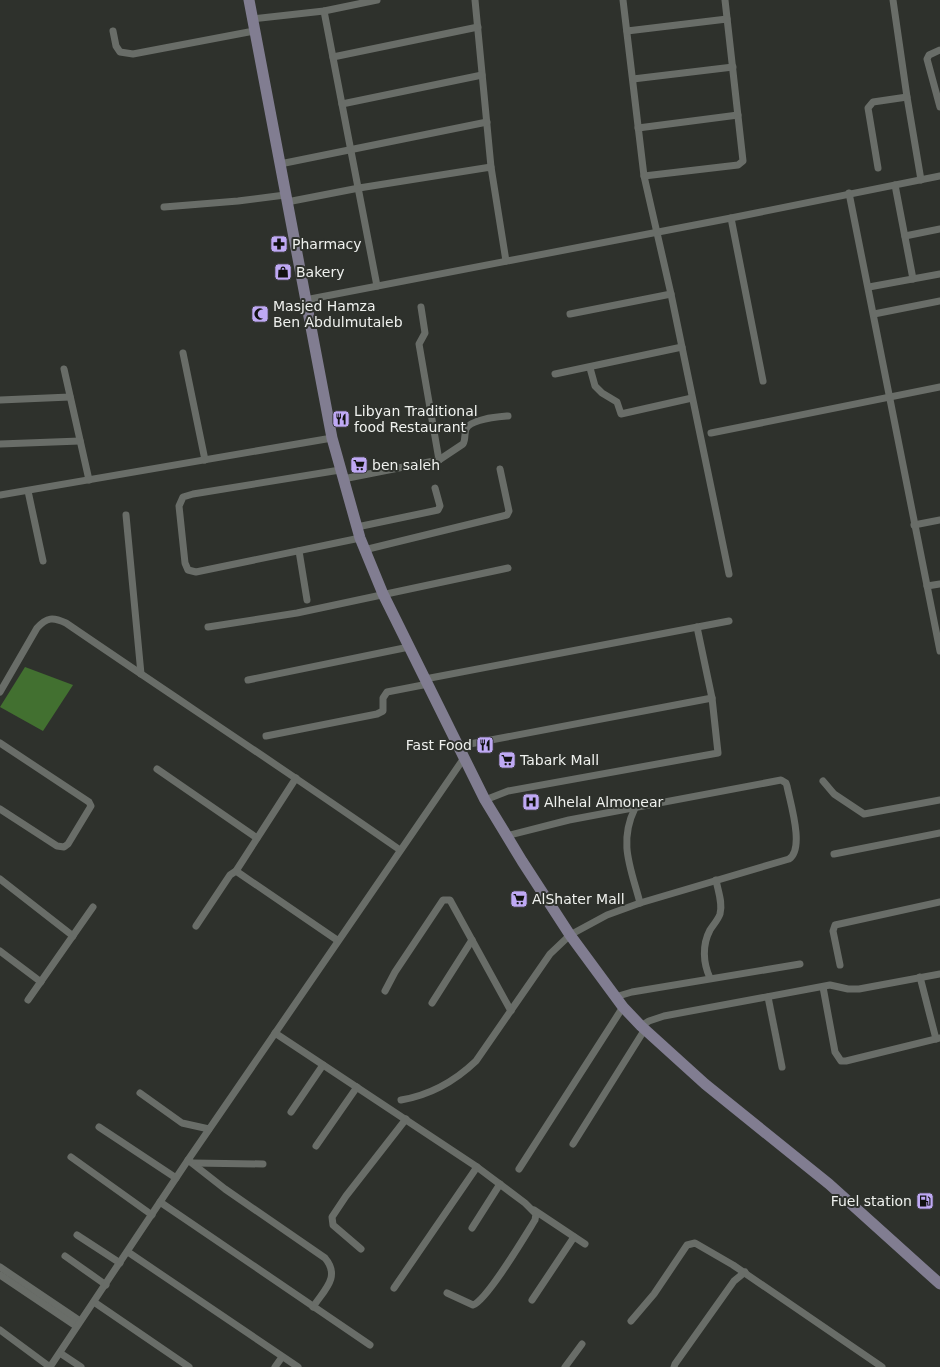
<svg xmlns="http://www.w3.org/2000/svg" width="940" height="1367" viewBox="0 0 940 1367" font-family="'DejaVu Sans',sans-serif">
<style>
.forest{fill:#427030}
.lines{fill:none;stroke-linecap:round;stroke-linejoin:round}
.minor{stroke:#696d68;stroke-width:7}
.secondary{stroke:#817d91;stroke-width:11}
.labels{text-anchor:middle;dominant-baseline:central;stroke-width:4;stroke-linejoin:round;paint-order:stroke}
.poi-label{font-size:14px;fill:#eff1ee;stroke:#2e312c;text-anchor:start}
</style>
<rect width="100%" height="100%" fill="#2e312c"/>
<path class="forest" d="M 25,667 L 73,685 L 43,731 L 0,707 Z"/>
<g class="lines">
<g class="minor">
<path d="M 475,0 L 491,167"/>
<path d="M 623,0 L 644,176 L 671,294 L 729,574"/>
<path d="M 893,0 L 907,97 L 921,180"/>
<path d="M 324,11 L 377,286"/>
<path d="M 252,19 L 324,11 L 377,0"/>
<path d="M 113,31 L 116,46 L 120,52 L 133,54 L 254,31"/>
<path d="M 627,31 L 727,19"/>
<path d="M 940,50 L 929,55 L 927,59 L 940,107"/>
<path d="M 333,57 L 478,27"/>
<path d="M 633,79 L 733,67"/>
<path d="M 342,104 L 482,75"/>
<path d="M 638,128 L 738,115"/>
<path d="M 280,164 L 487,122"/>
<path d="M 878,168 L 868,108 L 873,102 L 907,97"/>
<path d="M 644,176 L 738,165 L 743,161 L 725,0"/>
<path d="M 895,185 L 913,279"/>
<path d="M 849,193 L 940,651"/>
<path d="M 287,202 L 359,188 L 491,167 L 506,261"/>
<path d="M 164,207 L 238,201 L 285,195"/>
<path d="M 731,218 L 763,381"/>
<path d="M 905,236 L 940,229"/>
<path d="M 869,287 L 940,274"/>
<path d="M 305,300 L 731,218 L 940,176"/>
<path d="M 421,307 L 425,333 L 419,344 L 439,460"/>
<path d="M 570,314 L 671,294"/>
<path d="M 874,314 L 940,301"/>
<path d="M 183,353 L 205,460"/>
<path d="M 590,368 L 595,386 L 602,393 L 617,402 L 621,414 L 692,398"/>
<path d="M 64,369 L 89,480"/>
<path d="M 555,374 L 682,347"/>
<path d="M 0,400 L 70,397"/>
<path d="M 711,433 L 940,387"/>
<path d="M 0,444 L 80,441"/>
<path d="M 340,470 L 193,494 L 183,497 L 179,506 L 185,563 L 188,570 L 196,572 L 360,538"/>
<path d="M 343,479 L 439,460 L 463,444 C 466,439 464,434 466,429 C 471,419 497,417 508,416"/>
<path d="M 28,491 L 43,561"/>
<path d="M 0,495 L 332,438"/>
<path d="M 126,515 L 141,674"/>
<path d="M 914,525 L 940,520"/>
<path d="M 357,527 L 438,510 L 440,506 L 435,488"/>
<path d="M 364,550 L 507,515 L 509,511 L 500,469"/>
<path d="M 299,551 L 307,600"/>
<path d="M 927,586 L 940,584"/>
<path d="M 208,627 L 297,613 L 508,568"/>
<path d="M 425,679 L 729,621"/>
<path d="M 248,680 L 409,647"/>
<path d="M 0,692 L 37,628 C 47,617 53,617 66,623 C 177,699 290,773 400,850"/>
<path d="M 266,736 L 377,714 L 383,711 L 383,698 L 387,692 L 428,684"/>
<path d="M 0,743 L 89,802 L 91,806 L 68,844 L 64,847 L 57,846 L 0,809"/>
<path d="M 459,746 L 712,698"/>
<path d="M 157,769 L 257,838"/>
<path d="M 823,781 L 834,794 L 864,814 L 940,800"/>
<path d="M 485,800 L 508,791 L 718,753 L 712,698 L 697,627"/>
<path d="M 635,808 C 618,843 631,868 640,903"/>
<path d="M 834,854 L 940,833"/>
<path d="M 236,871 L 337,940"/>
<path d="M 0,879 L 73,936"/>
<path d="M 196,926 L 230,875 L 236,871 L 296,778"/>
<path d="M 0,951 L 41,982"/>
<path d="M 840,965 L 833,931 L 835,925 L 940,902"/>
<path d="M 920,977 L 936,1039"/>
<path d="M 710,978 C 703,963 702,945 710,930 C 713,925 718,920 720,914 C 723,903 718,891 716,880"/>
<path d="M 823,987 L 835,1052 L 841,1061 L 846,1061 L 940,1038"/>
<path d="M 385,991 L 395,972 L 443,900 L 450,900 L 511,1011"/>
<path d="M 615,997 L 632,992 L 800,964"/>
<path d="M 768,997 L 782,1067"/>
<path d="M 28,1000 L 93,907"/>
<path d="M 432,1003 L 472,940"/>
<path d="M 641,1026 L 649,1021 L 664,1016 L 830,985 L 848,989 L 859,989 L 940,974"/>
<path d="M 275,1033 L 477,1167 L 525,1203 L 536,1214 L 535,1220 C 525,1236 487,1300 473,1305 L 447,1293"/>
<path d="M 140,1093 L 182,1123 L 209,1129"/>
<path d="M 401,1100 C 431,1095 454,1082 476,1061 L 550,954 L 570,935 L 607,915 L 640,903 L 789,859 C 805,849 790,802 787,786 L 786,783 L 781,780 L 569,820 L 506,836"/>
<path d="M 291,1112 L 323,1065"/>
<path d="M 99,1127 L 176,1178"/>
<path d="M 573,1144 L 645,1029"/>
<path d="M 316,1146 L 357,1087"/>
<path d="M 71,1157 L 152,1215"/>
<path d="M 188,1160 L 225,1189 L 325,1258 C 341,1277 324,1290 313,1307"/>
<path d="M 193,1163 L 263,1164"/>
<path d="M 519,1169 L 623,1007"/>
<path d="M 160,1202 L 370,1345"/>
<path d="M 534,1210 L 585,1244"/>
<path d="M 472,1228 L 500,1184"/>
<path d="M 77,1235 L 120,1263"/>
<path d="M 361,1249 L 333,1225 L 332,1217 L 346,1196 L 406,1119"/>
<path d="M 128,1252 L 298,1367"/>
<path d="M 65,1256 L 106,1285"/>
<path d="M 0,1267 L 80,1321"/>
<path d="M 0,1275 L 76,1326"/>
<path d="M 394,1288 L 477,1167"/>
<path d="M 532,1300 L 574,1237"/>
<path d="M 94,1302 L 189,1367"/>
<path d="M 631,1321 L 654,1294 L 687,1245 L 695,1243 L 733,1265 L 882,1367"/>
<path d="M 0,1330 L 50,1367"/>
<path d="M 60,1353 L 81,1367"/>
<path d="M 50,1367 L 188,1160 L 464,758"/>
<path d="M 275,1367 L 282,1357"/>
<path d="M 565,1367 L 582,1344"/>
<path d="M 674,1367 L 675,1364 L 734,1281 L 745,1272"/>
</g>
<path class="secondary" d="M 249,0 L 332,438 L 360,538 L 383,594 L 485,800 L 522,861 L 570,935 L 623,1007 L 641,1026 L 705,1084 L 829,1184 L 940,1284"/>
</g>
<defs>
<symbol id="pharmacy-square" viewBox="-11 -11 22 22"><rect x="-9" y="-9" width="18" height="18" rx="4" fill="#bfa9f4" stroke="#2e312c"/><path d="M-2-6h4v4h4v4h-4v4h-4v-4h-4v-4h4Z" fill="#111"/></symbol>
<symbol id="shop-square" viewBox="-11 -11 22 22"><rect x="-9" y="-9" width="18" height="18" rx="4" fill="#bfa9f4" stroke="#2e312c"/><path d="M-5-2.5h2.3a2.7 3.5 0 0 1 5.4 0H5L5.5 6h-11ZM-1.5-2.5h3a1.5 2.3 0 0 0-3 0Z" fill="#111"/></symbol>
<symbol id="mosque-square" viewBox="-11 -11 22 22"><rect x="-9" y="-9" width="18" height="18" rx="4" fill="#bfa9f4" stroke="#2e312c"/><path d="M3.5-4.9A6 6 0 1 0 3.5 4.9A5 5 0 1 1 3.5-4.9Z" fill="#111"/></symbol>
<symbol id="restaurant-square" viewBox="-11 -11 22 22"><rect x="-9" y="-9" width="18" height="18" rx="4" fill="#bfa9f4" stroke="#2e312c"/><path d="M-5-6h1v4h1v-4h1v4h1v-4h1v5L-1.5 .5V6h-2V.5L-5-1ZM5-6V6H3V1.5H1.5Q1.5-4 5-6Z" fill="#111"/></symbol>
<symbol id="supermarket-square" viewBox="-11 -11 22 22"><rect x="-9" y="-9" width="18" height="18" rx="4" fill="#bfa9f4" stroke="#2e312c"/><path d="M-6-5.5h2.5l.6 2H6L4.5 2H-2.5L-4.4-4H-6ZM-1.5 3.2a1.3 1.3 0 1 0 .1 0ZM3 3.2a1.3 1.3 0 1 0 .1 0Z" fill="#111"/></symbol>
<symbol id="hospital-square" viewBox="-11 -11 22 22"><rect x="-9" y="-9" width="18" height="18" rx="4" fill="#bfa9f4" stroke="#2e312c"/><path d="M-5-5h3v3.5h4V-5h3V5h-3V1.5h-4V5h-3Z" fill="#111"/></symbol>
<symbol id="fuel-square" viewBox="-11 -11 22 22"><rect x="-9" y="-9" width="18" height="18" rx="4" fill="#bfa9f4" stroke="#2e312c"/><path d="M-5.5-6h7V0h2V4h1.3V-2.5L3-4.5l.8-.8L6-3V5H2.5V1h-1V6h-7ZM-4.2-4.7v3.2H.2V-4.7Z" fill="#111"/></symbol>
</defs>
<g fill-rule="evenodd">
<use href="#pharmacy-square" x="269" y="234" width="20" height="20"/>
<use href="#shop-square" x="273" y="262" width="20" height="20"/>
<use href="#mosque-square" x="250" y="304" width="20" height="20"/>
<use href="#restaurant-square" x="331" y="409" width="20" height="20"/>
<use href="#supermarket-square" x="349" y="455" width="20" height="20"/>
<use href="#restaurant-square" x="475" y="735" width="20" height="20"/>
<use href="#supermarket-square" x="497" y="750" width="20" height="20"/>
<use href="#hospital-square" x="521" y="792" width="20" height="20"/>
<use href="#supermarket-square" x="509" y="889" width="20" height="20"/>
<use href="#fuel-square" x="915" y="1191" width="20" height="20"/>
</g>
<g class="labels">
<g class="poi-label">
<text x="292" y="244">Pharmacy</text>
<text x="296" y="272">Bakery</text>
<text x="273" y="306">Masjed Hamza<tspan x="273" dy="16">Ben Abdulmutaleb</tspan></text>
<text x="354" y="411">Libyan Traditional<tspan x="354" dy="16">food Restaurant</tspan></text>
<text x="372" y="465">ben saleh</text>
<text x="472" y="745" text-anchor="end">Fast Food</text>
<text x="520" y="760">Tabark Mall</text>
<text x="544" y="802">Alhelal Almonear</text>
<text x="532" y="899">AlShater Mall</text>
<text x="912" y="1201" text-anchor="end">Fuel station</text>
</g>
</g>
</svg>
